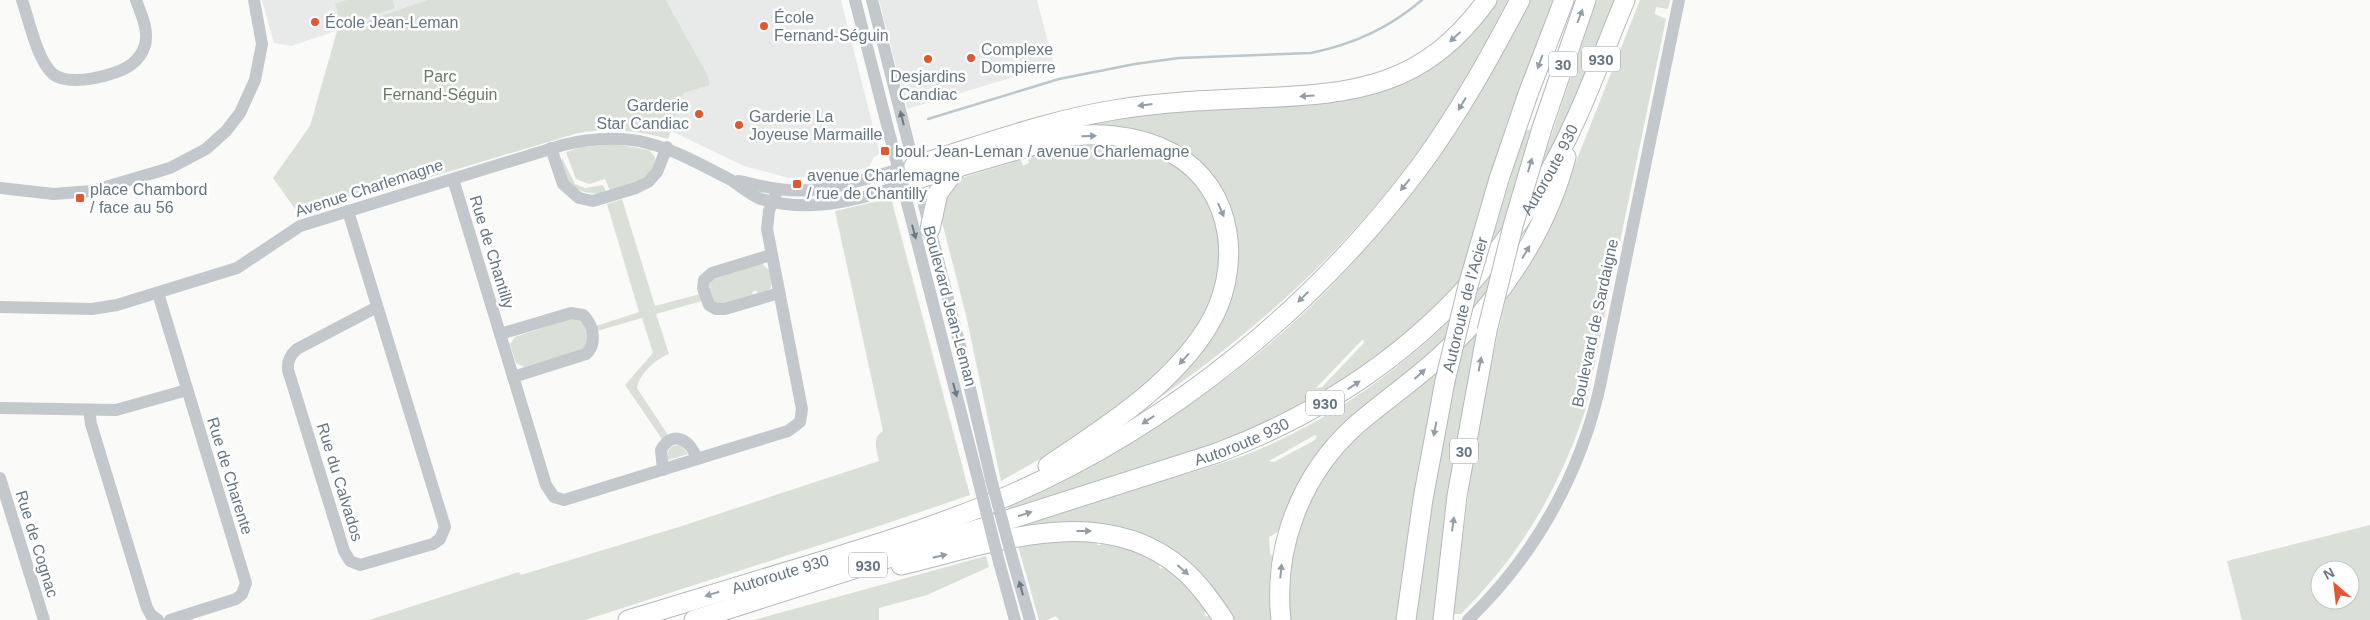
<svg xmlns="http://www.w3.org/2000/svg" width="2370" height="620" viewBox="0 0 2370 620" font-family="Helvetica,sans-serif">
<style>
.built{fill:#e8e9e9}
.green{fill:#dadfd7;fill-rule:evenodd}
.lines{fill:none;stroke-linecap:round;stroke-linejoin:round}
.stream{stroke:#bbc7cb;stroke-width:2.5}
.highway-casing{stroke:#b4b9bd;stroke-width:21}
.minor{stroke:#c3c8cc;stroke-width:12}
.highway{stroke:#fff;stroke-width:19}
.highway-bridge-casing{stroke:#b4b9bd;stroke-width:21;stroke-linecap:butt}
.minor-bridge{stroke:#c3c8cc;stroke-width:12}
.highway-bridge{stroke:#fff;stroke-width:19}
.oneway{fill:#939fa8}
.oneway2{fill:#6a7a87}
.poi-dot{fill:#e4572e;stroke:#fff;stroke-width:2}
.labels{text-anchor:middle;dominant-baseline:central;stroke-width:5;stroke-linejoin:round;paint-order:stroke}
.shield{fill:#fff;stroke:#939fa8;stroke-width:1}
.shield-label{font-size:15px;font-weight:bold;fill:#657683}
.poi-label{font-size:16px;fill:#657683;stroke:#fff;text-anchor:start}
.park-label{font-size:16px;fill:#687a64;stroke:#fff}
.street-label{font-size:16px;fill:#657683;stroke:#fff}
</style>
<rect width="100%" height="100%" fill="#fafaf8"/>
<g class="built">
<path d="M 262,0 L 427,0 L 291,46 L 274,43 Z"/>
<path d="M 666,0 L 841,0 L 880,154 L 874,157 L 869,167 L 842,174 L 789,178 L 744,166 L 671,131 L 684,93 L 710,85 L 708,76 Z"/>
<path d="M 879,0 L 1037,0 L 1054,65 L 907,109 Z"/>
</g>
<g class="green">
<path d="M 347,0 L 392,0 L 395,8 L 342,26 L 335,4 Z"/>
<path d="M 427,0 L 666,0 L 708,76 L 710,85 L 684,93 L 668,139 C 638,130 609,128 578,133 L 391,189 L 388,184 L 311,207 L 298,213 L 273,178 L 310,126 L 337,31 Z"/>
<path d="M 1494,0 L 1508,0 C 1481,52 1454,102 1419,150 C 1338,262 1232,352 1116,427 L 1166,385 L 1236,268 L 1197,164 L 1070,124 L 1093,118 L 1369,93 Z"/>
<path d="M 1527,0 L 1553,0 L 1506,125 L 1458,286 L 1395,345 L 1300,408 L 1221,442 L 1009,511 L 1008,506 C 1152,440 1297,344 1392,214 C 1408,192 1422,167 1436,144 C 1467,96 1497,48 1527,0 ZM 1363,339 L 1364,343 L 1361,346 L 1322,387 L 1316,388 Z"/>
<path d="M 1597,0 L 1617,0 L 1564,126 L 1536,181 Z"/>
<path d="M 1640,0 L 1670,0 L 1668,9 L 1656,7 L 1655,14 L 1666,19 L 1585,411 C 1558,491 1521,554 1461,614 L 1453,614 L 1472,465 L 1485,390 L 1507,293 L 1564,192 Z"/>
<path d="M 1533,129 L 1504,231 L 1489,249 L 1525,131 Z"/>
<path d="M 1078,143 L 1128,144 L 1172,160 L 1202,188 L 1218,217 L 1221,286 L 1194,336 L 1142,390 L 1070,442 L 1001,481 L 966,315 L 941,218 L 943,198 L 954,183 L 961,178 L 1021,160 L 1023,166 L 1029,163 L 1027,157 L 1044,151 Z"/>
<path d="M 615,144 L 649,150 L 655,157 C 655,180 626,185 610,191 L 605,179 L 589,184 L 576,179 L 566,152 L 583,147 Z"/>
<path d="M 562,158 L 575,184 L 585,188 L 603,185 L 606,192 C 583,198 559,184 562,158 Z"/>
<path d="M 891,198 L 970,495 L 882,525 L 585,620 L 369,620 L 519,572 L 521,575 L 682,526 L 879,461 C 877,450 871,438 883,431 L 835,211 Z"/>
<path d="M 622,199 L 655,306 L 700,294 L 702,301 L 656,314 L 669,354 C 657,358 639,374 637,388 L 668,435 L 662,439 L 625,385 L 653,353 L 642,318 L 597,331 L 596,326 L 639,312 L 607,204 Z"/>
<path d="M 761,263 L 769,270 L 772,282 L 770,289 L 758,294 L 756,290 L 752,292 L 753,295 L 723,304 L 715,303 L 709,289 L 711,280 Z"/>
<path d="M 1493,273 L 1488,297 L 1471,316 L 1478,290 Z"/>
<path d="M 569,319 L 577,319 L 584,324 L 588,341 L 584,349 L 524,367 L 516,363 L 510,344 L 515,337 Z"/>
<path d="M 1449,321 L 1443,346 L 1365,410 L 1281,530 L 1269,537 L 1270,553 L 1275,560 L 1274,620 L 1234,620 L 1223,604 L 1164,547 L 1015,534 L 1013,527 C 1064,512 1114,496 1165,480 C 1200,470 1236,460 1269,445 C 1336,415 1396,372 1449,321 ZM 1315,435 L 1317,436 L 1315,440 L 1274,462 L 1269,461 Z"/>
<path d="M 1481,324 L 1435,620 L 1416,620 L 1435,486 L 1456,378 L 1465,342 Z"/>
<path d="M 1438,368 L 1418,469 L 1396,620 L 1290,620 L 1285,591 L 1300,516 L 1340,451 Z"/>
<path d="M 680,445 L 688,454 L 668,460 C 667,451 669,445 680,445 Z"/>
<path d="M 2370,525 L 2370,620 L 2242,620 L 2227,561 ZM 2320,570 L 2350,570 L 2350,600 L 2320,600 Z"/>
<path d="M 1047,541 L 1097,541 L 1097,545 L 1101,545 L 1101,541 L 1142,553 L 1160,564 L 1159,567 L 1161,569 L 1164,566 C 1181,579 1194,594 1207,611 L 1204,613 L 1206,617 L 1210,614 L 1214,620 L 1059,620 L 1056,616 L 1047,620 L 1039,620 L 1018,546 Z"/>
<path d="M 986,556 L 989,567 L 927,595 L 879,608 L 879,620 L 754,620 Z"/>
</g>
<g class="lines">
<path class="stream" d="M 928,119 L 1059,79 L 1135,64 L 1179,58 L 1311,53 C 1354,44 1389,28 1422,0"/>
<defs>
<g id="highway">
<path d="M 1542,128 L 1586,0"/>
<path d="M 914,166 C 980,146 1046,121 1114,110 C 1162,102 1210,100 1257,98 C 1356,94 1424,87 1487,0"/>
<path d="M 917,179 L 1055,139 C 1093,131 1137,134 1172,153 C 1236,188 1243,271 1207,328 C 1169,388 1105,427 1048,466"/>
<path d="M 1499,179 L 1528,94 L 1564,0"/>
<path d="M 930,229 L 938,193 L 958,166"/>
<path d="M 901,565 C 991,544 1101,500 1181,568 C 1198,582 1211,601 1224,620"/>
<path id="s1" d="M 628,620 C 695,600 762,579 829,559 C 890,540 951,521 1010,495 C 1171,425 1316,306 1421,165 C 1459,113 1490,57 1520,0"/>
<path id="s2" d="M 694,620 L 1217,453 C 1365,397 1481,301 1556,160 C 1583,109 1603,53 1625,0"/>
<path d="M 1281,620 C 1273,547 1301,475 1355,426 C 1386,399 1420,377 1449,348 C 1504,294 1546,232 1566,157"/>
<path d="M 1406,620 L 1423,499 L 1445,381"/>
<path d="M 1443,620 L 1457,496 L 1487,331"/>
</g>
</defs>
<use href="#highway" class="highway-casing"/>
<g class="minor">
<path d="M 22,0 C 29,20 37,60 53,74 C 69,87 117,76 132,64 C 138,59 143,52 145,45 C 149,30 141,14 136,0"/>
<path d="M 855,0 L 979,483"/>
<path d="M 872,0 L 962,354 L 991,479"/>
<path d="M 551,148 L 563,184 L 579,198 L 593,201 L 636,188 L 648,182 L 657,172 L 667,147"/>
<path d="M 453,179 L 546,485 L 554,497 L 564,500 L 788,431 L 800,422 L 802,409 L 767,229 L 769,211 L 778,189"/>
<path d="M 738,181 C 754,184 771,189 787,190 C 828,193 865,179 904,168"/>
<path d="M 0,188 L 54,194 L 92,191 L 170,168 L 206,149 L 226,131 L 240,113 L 255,80 L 262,44 L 254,0"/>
<path d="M 348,211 L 445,527 L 440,539 L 433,544 L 360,565 L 350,561 L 344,551 L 288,370 C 287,361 290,355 297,349 L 377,307"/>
<path d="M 771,255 L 712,273 L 704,280 L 703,288 L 709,305 L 716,309 L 725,309 L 779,293"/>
<path d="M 158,293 L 246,583 L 242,594 L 236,599 L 170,620"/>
<path d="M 0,307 L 92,309 L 117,305 L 237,268 L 300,226 L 563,145 C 634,128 668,147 729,179 C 740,185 750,195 761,199 C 813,215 869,198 917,179"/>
<path d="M 500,334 L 571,313 L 583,315 C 594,325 597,345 586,354 L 513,377"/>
<path d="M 0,408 L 116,410 L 187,390"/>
<path d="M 89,410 L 91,424 L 147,608 L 151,615 L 158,620"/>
<path d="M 663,470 L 661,450 C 673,428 691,441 697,459"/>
<path d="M 0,478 L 44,620"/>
<path d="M 1012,557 L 1030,620"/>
<path d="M 999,562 L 1015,620"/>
<path d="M 1468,620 C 1534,557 1580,475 1600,386 L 1679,0"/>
</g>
<use href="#highway" class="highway"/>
<defs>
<g id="highway-bridge">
<path d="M 1487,331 L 1513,226 L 1542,128"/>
<path id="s3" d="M 1445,381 L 1468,286 L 1499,179"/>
</g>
</defs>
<use href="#highway-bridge" class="highway-bridge-casing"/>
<g class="minor-bridge">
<path d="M 991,479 L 1012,557"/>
<path d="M 979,483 L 999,562"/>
</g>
<use href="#highway-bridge" class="highway-bridge"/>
</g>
<defs><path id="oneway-solid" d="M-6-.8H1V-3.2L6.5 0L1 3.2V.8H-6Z" transform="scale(1.25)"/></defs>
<g class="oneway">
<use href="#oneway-solid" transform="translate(1580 16) rotate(-69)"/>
<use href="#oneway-solid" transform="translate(1455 37) rotate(137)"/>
<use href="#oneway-solid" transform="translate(1540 62) rotate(110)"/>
<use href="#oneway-solid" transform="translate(1307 96) rotate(177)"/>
<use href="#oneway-solid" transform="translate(1462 104) rotate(122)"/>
<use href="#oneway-solid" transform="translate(1145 105) rotate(173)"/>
<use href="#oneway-solid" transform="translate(1089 136) rotate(-1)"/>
<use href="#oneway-solid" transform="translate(1530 165) rotate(-74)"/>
<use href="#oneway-solid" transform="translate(1405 185) rotate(129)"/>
<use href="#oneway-solid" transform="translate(1221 210) rotate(67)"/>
<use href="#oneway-solid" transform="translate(1526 252) rotate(-59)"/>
<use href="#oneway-solid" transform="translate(1303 297) rotate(136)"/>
<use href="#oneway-solid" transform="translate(1184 359) rotate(132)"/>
<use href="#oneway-solid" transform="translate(1480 364) rotate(-79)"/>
<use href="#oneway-solid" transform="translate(1420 374) rotate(-42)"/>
<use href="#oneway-solid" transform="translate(1354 385) rotate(-34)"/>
<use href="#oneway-solid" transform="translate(1148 420) rotate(147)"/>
<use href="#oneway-solid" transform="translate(1435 429) rotate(101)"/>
<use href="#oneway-solid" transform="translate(1025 514) rotate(-18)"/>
<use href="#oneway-solid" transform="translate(1453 524) rotate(-82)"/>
<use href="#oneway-solid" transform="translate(1084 531)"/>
<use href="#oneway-solid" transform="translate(940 556) rotate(-13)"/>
<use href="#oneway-solid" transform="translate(1183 570) rotate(41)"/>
<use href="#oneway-solid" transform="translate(1281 571) rotate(-84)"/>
<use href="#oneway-solid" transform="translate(712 594) rotate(163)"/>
</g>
<g class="oneway2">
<use href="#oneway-solid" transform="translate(902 118) rotate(-104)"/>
<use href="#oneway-solid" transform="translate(914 232) rotate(75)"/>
<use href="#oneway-solid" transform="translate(955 390) rotate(75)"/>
<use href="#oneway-solid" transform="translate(1021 588) rotate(-106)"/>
</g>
<g class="poi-dot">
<circle cx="315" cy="22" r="5"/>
<circle cx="764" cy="26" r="5"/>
<circle cx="971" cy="58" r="5"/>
<circle cx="928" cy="59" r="5"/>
<circle cx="699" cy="114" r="5"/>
<circle cx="739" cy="125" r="5"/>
<rect x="880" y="146" width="10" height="10" rx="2.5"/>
<rect x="792" y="179" width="10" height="10" rx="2.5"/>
<rect x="75" y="193" width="10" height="10" rx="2.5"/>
</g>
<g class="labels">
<g class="shield">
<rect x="1582" y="46.5" width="38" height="25" rx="4"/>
<rect x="1549" y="51.5" width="28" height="25" rx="4"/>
<rect x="1306" y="390.5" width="38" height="25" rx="4"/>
<rect x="1450" y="438.5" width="28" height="25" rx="4"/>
<rect x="849" y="552.5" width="38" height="25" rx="4"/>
</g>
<g class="shield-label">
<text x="1601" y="59">930</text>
<text x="1563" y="64">30</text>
<text x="1325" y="403">930</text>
<text x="1464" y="451">30</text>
<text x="868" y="565">930</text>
</g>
<g class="poi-label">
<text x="774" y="17">École<tspan x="774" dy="18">Fernand-Séguin</tspan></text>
<text x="325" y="22">École Jean-Leman</text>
<text x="981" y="49">Complexe<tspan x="981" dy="18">Dompierre</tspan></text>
<text x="928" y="76" text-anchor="middle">Desjardins<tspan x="928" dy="18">Candiac</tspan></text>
<text x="689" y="105" text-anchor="end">Garderie<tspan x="689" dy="18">Star Candiac</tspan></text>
<text x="749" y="116">Garderie La<tspan x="749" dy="18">Joyeuse Marmaille</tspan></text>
<text x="895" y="151">boul. Jean-Leman / avenue Charlemagne</text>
<text x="807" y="175">avenue Charlemagne<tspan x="807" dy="18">/ rue de Chantilly</tspan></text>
<text x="90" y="189">place Chambord<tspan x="90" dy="18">/ face au 56</tspan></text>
</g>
<g class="park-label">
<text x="440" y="76">Parc<tspan x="440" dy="18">Fernand-Séguin</tspan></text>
</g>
<g class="street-label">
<text stroke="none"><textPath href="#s2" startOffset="996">Autoroute 930</textPath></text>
<text transform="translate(369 188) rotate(-18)">Avenue Charlemagne</text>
<text transform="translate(492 252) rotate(73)">Rue de Chantilly</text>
<text stroke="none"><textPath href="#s3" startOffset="79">Autoroute de l'Acier</textPath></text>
<text transform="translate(950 306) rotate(75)">Boulevard Jean-Leman</text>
<text transform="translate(1595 323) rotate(-78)">Boulevard de Sardaigne</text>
<text stroke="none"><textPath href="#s2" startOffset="576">Autoroute 930</textPath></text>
<text transform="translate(230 476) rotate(73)">Rue de Charente</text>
<text transform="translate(340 482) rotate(73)">Rue du Calvados</text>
<text transform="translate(37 544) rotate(73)">Rue de Cognac</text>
<text stroke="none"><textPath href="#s1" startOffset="159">Autoroute 930</textPath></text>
</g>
</g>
<g transform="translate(2335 585) rotate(332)"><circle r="24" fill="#ffffff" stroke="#c1c8cd"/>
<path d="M0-4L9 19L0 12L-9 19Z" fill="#e4572e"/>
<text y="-8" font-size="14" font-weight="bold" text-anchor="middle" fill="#657683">N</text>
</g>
</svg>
